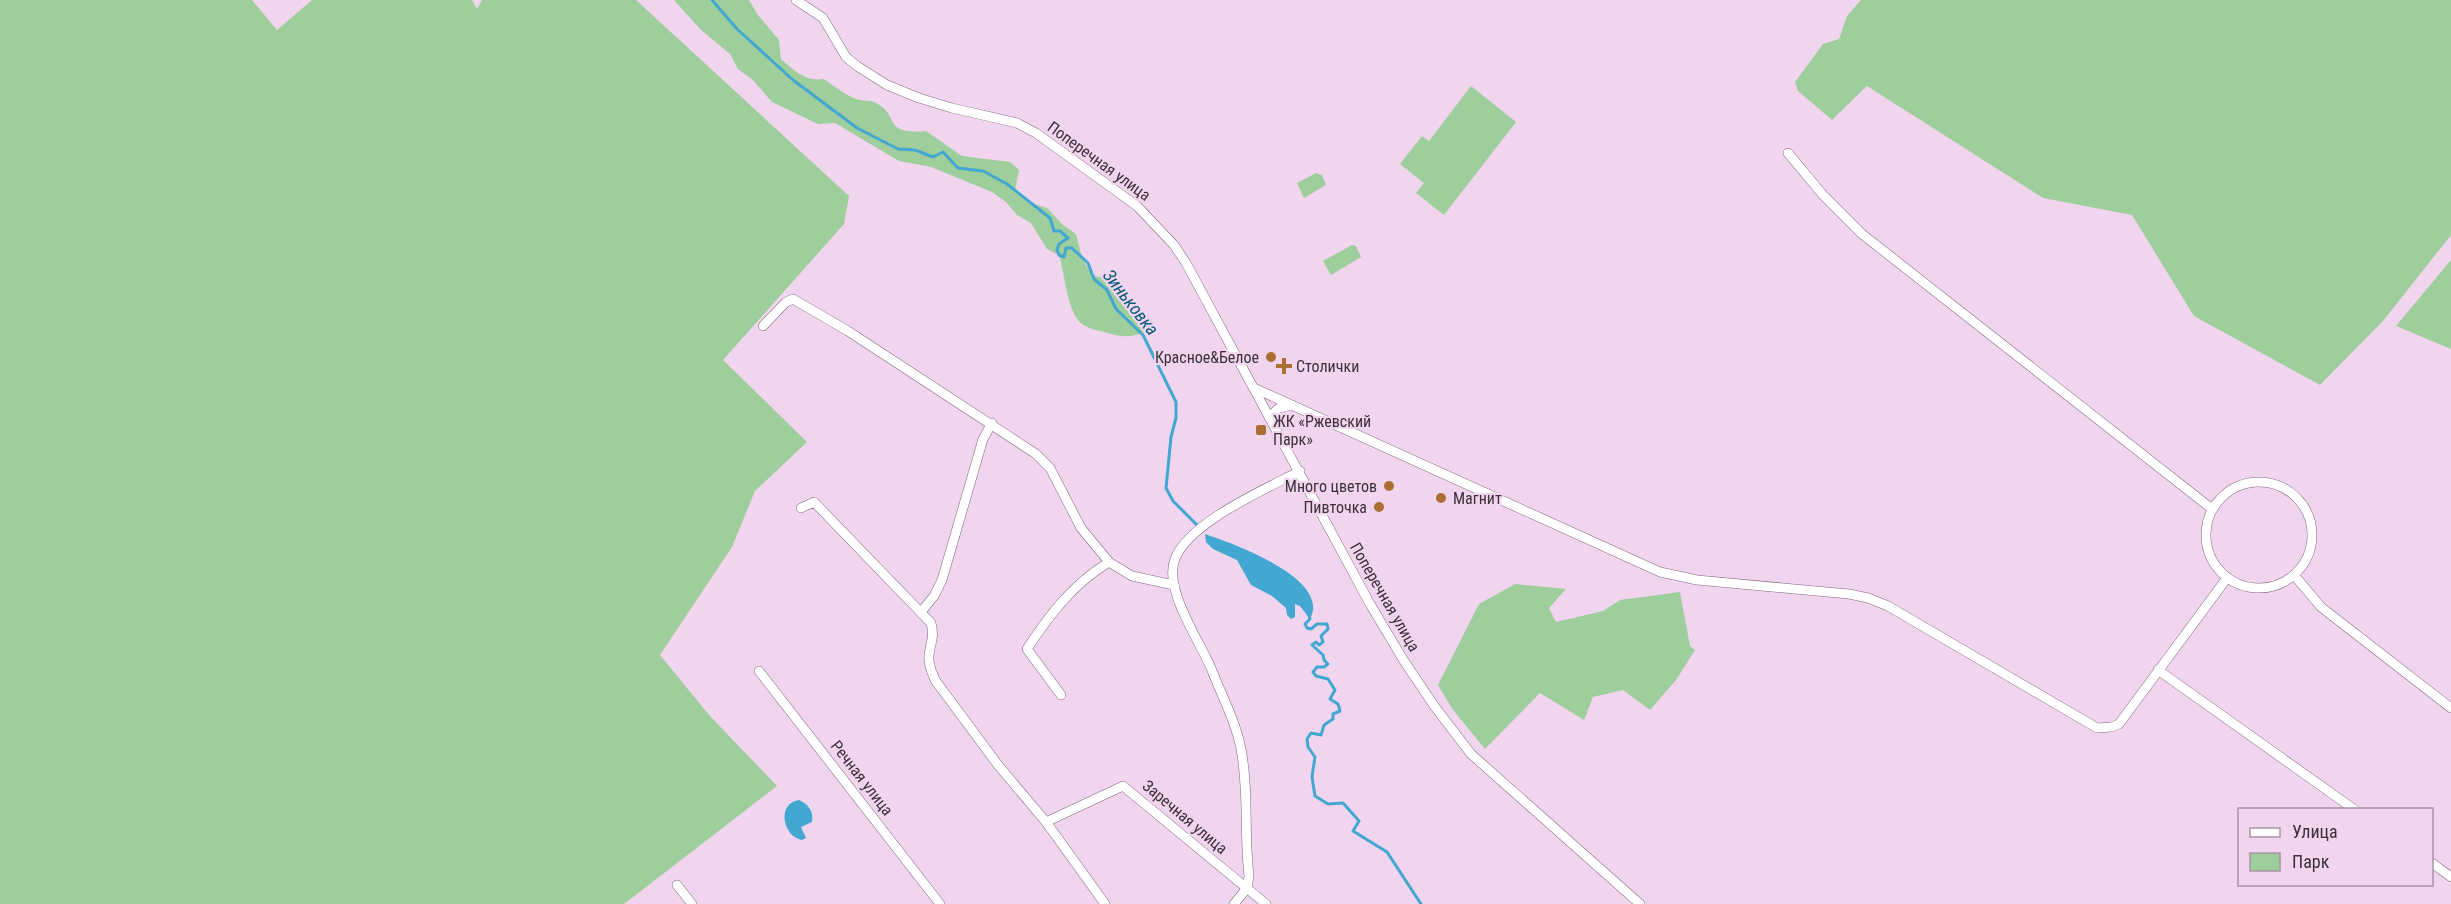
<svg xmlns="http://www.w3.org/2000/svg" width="2451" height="904" viewBox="0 0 2451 904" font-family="'Roboto Condensed',sans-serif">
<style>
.green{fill:#9ece9b}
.water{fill:#42a8d1}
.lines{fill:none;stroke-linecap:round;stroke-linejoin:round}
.stream{stroke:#42a8d1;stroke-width:3}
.minor-casing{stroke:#80677e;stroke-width:10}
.minor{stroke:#fff;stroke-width:9}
.poi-dot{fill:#ab7031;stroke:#f1d5ef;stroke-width:2}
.labels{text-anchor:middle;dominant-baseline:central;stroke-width:4.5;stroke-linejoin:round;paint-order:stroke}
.street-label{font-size:16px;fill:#3b303a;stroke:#f1d5ef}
.poi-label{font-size:16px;fill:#3b303a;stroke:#f1d5ef;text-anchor:end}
.water-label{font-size:18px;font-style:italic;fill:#075b78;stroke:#f1d5ef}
</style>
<rect width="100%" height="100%" fill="#f1d5ef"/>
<g class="green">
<path d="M 0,0 L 252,0 L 277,30 L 312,0 L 472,0 L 477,9 L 482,0 L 636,0 L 849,196 L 844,224 L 723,360 L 807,442 L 755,491 L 732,547 L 660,655 L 709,715 L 777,786 L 624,904 L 0,904 Z"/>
<path d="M 674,0 L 749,0 L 758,15 L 779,40 L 781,59 C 795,71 805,82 824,79 C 832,85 851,99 861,100 C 865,101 870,100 874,102 C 902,115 880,135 926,131 L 962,156 L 1010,162 L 1019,170 L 1015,190 L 1031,203 L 1047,208 L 1063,225 L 1076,234 L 1082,258 L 1092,275 L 1122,283 C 1125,292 1127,300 1133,306 C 1143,315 1148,312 1155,325 C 1140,337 1126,339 1108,333 C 1099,330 1090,330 1082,324 C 1067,313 1065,273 1059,255 L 1047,249 L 1031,223 L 1017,215 L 1006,202 L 992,192 L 931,167 L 899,161 L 835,123 L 818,124 L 772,102 L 753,80 L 738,69 L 730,54 L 700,29 Z"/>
<path d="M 1861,0 L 2451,0 L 2451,235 L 2383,321 L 2320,385 L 2194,316 L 2132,215 L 2043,198 L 1867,86 L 1832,120 L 1798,91 L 1795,82 L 1823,44 L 1839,39 L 1847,16 Z"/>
<path d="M 1471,86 L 1516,122 L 1444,215 L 1416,193 L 1424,183 L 1400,164 L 1422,136 L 1429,141 Z"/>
<path d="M 1316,173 L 1322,175 L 1326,185 L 1304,198 L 1297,183 Z"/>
<path d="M 1352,245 L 1356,246 L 1361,257 L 1331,275 L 1323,261 Z"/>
<path d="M 2451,260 L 2451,349 L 2396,326 Z"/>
<path d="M 1515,584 L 1566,589 L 1549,608 L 1556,622 L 1603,611 L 1620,600 L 1680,592 L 1690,646 L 1695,650 L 1676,680 L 1650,710 L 1623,690 L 1593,697 L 1584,720 L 1540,693 L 1485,749 L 1453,710 L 1438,685 L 1479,604 Z"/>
</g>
<g class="water">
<path d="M 1205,534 C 1231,543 1332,578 1310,619 L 1300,606 L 1295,604 L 1295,617 L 1291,619 L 1287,615 L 1286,608 L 1272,596 L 1251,585 L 1237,560 L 1213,549 L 1206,542 Z"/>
<path d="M 799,800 C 808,804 814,811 812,822 L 801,827 L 806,838 L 802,840 C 783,837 776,803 799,800 Z"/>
</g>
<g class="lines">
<g class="stream">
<path d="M 712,0 L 737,29 L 793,80 L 857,128 L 898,149 L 915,150 L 933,157 L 943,152 L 958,168 L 983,171 L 1007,184 L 1050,218 L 1054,231 L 1060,231 L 1068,238 L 1059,244 L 1057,250 L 1059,255 L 1064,257 L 1066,248 L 1072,248 L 1088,263 L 1094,279 L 1107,290 L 1116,309 L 1143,335 L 1176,402 L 1176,418 L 1171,437 L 1166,488 L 1173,501 L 1198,526"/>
<path d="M 1309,615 L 1310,619 L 1305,624 L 1307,628 L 1311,629 L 1317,624 L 1327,624 L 1328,629 L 1321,636 L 1323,642 L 1319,645 L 1316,642 L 1312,645 L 1323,655 L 1324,660 L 1328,664 L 1324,667 L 1317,667 L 1313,672 L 1316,676 L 1328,679 L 1335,690 L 1330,699 L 1338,704 L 1340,711 L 1333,714 L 1333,719 L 1324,725 L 1321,735 L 1311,733 L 1307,739 L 1308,747 L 1315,757 L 1312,777 L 1315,796 L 1328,804 L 1343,803 L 1359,821 L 1353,831 L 1387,852 L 1421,904"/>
</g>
<defs>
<g id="minor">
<path d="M 796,0 L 823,18 L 846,57 L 857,66 L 887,85 L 919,98 L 952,108 L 1017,123 L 1036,133 L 1137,206 L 1174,245 L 1186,263 L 1370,604 L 1404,661 L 1435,707 L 1471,754 L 1640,904"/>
<path d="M 1788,153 L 1823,195 L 1862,234 L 2212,509"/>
<path d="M 763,326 L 786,302 L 793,299 L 848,331 L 1036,454 L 1050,468 L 1081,528 L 1109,562 L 1132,576 L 1174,585"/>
<path d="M 1254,388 L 1660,572 L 1697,580 L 1849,594 L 1868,598 L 1888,606 L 2097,728 L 2112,727 L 2119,724 L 2227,578"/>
<path d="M 1269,417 L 1279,408 L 1292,405"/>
<circle cx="2259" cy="535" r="53"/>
<path d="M 801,508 L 814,502 L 931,623 C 935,639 930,642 929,656 C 928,665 932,672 935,680 L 998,765 L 1046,822 L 1105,904"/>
<path d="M 2294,575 L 2321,607 L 2451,708"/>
<path d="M 921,612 L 934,596 L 942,580 L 983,439 L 992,423"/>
<path d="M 2158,670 L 2355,810"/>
<path d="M 759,671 L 940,904"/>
<path d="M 1061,695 L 1027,649 C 1050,614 1073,584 1109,562"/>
<path d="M 1046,822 L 1123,786 L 1266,904"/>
<path d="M 2432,863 L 2451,877"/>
<path d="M 677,885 L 692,904"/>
<path d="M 1234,904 L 1247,888 L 1249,876 C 1244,834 1249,791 1241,749 C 1236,722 1221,694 1211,668 C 1199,640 1163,588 1175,559 C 1189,522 1266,489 1300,471"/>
</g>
</defs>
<use href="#minor" class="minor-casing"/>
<use href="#minor" class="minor"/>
</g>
<g class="poi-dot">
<circle cx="1271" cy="357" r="6"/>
<path d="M1281 357h6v6h6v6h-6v6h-6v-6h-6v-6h6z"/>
<rect x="1255" y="424" width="12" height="12" rx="3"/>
<circle cx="1389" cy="486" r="6"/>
<circle cx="1441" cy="498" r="6"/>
<circle cx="1379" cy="507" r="6"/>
</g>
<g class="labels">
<g class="street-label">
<text transform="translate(1099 161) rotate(36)">Поперечная улица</text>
<text transform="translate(1385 597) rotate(60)">Поперечная улица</text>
<text transform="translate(862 778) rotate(52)">Речная улица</text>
<text transform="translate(1185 817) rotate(40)">Заречная улица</text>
</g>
<g class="poi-label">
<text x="1259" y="357">Красное&amp;Белое</text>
<text x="1296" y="366" text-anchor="start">Столички</text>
<text x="1273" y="421" text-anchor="start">ЖК «Ржевский<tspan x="1273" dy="18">Парк»</tspan></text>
<text x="1377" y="486">Много цветов</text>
<text x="1453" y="498" text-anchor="start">Магнит</text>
<text x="1367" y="507">Пивточка</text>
</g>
<g class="water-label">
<text transform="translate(1131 302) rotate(52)">Зиньковка</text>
</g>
</g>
<rect x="2238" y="808" width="195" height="78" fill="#f1d5ef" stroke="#a893a7" stroke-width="1.5"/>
<rect x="2250" y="828" width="30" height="9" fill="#ffffff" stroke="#a893a7" stroke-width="1.5"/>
<text x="2292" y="838" font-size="18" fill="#3b303a">Улица</text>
<rect x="2250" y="853" width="30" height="18" fill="#9ece9b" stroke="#a893a7" stroke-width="1.5"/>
<text x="2292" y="868" font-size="18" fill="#3b303a">Парк</text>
</svg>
